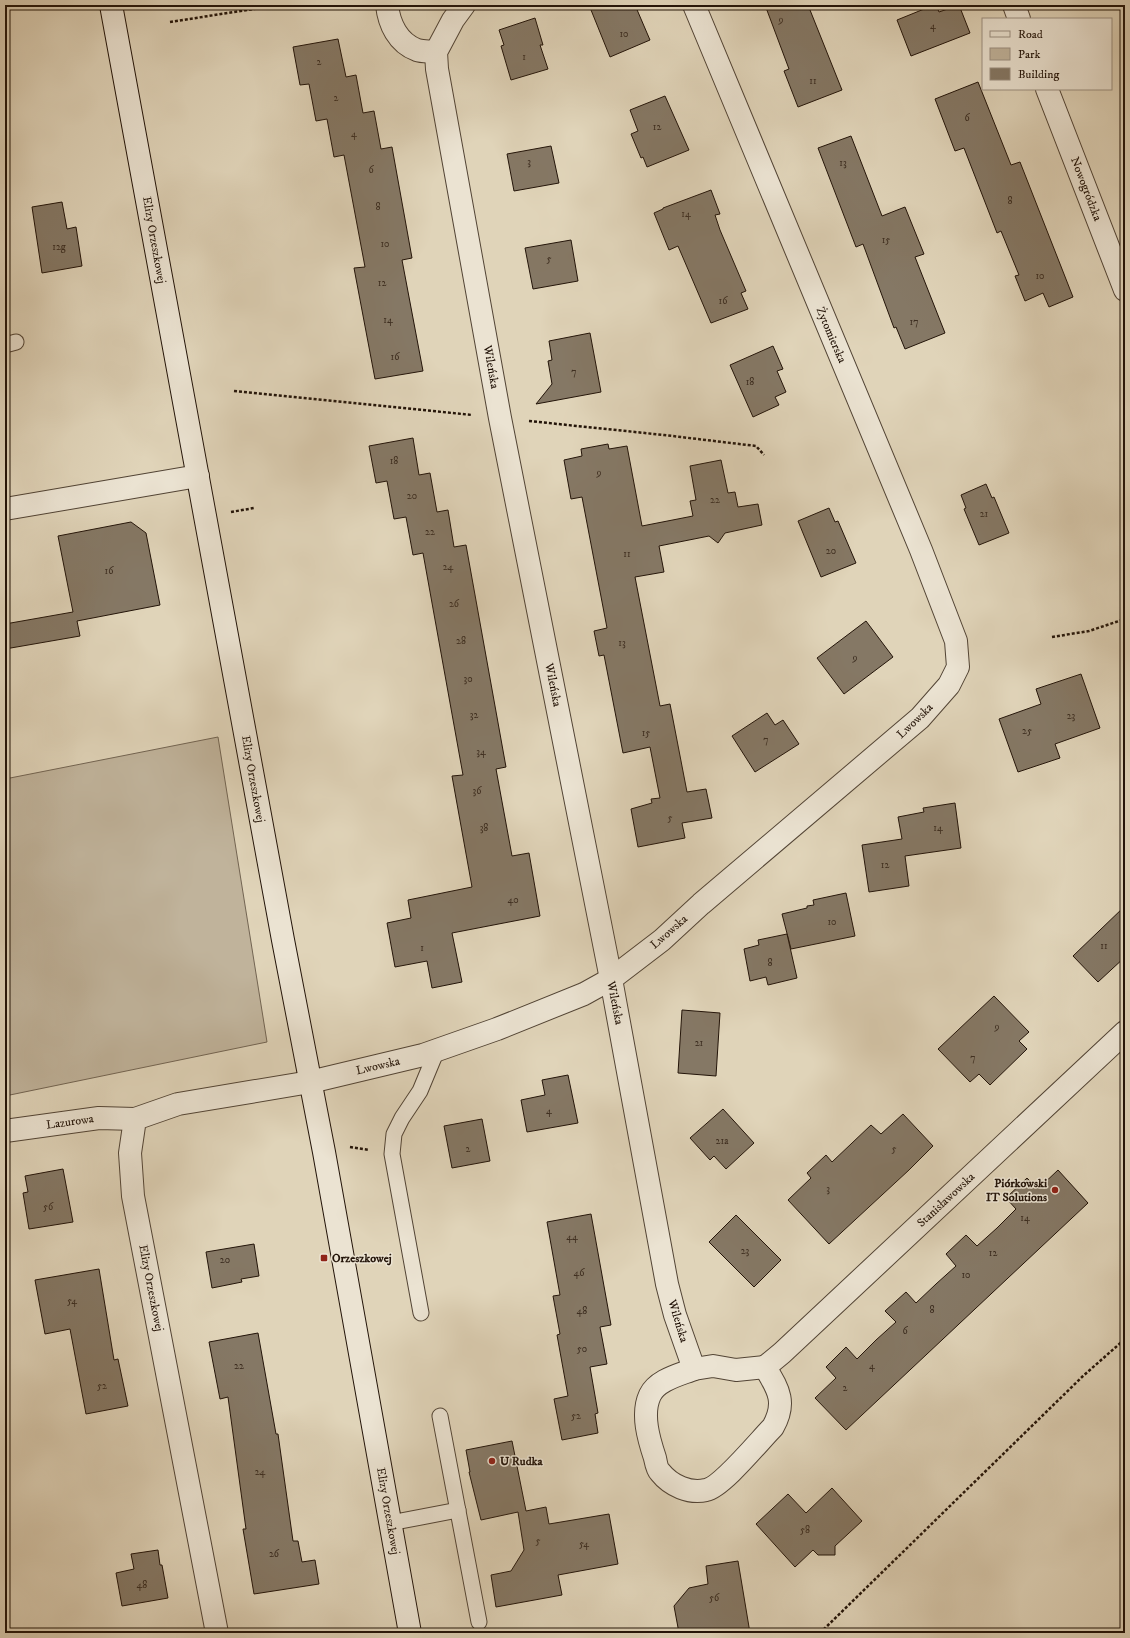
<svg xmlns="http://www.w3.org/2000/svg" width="1130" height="1638" viewBox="0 0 1130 1638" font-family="'IM FELL DW Pica',serif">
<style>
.green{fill:#c0b39b;stroke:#726452}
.building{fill:#857865;stroke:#231409}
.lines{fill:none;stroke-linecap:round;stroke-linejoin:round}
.lane-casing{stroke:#524435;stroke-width:17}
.street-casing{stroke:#524435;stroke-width:24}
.secondary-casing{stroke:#231409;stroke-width:24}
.path{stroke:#231409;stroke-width:2.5;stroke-dasharray:3 2;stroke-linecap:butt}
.lane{stroke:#ebe3d2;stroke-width:15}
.street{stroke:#ebe3d2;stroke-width:22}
.secondary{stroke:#ebe3d2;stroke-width:22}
.poi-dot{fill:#8f2418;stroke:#ebe3d2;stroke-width:1.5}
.labels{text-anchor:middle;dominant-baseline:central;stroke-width:3;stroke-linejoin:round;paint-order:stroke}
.number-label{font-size:10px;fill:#3c2d20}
.street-label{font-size:12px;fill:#231409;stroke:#ebe3d2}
.poi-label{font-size:12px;font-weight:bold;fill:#231409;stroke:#ebe3d2;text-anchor:start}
</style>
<rect width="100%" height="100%" fill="#e0d4b9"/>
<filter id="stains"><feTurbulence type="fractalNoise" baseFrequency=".005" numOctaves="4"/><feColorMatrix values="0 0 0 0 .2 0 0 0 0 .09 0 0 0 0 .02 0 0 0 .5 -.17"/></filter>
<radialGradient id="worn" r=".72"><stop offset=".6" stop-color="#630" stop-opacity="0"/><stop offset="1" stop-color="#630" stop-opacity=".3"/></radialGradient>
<path class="green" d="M 218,737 L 267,1042 L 5,1096 L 5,779 Z"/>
<g class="building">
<path d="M 589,5 L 635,5 L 650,40 L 610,57 Z"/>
<path d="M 765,5 L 808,5 L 842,90 L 798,107 L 784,71 L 789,69 Z"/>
<path d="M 934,5 L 936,5 L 939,12 L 959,5 L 970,33 L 911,56 L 897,20 Z"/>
<path d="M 535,18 L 543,45 L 540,45 L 548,69 L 511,80 L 501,46 L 504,45 L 499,30 Z"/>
<path d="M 338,39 L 346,77 L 356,75 L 363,113 L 374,111 L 381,149 L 392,147 L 412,258 L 402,260 L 423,371 L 375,379 L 354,268 L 365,267 L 344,155 L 334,157 L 327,119 L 316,121 L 309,84 L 300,85 L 293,47 Z"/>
<path d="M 978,82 L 1011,165 L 1020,162 L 1073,297 L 1049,307 L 1043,293 L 1025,301 L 1015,276 L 1019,275 L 1001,231 L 997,233 L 964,148 L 955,151 L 935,99 Z"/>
<path d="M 665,96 L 689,150 L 647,167 L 643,157 L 641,158 L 631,134 L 638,131 L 630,110 Z"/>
<path d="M 851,136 L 882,216 L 905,207 L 924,254 L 915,257 L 945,333 L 905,349 L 896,327 L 894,328 L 863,244 L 856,247 L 818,148 Z"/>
<path d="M 551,146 L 559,183 L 514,191 L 507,154 Z"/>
<path d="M 711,190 L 720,214 L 715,215 L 720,230 L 746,291 L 741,293 L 748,309 L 711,323 L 678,246 L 669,250 L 654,213 L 663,209 L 663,208 Z"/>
<path d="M 62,202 L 67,229 L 76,227 L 82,266 L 42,273 L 32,207 Z"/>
<path d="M 571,240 L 578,281 L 533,289 L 525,248 Z"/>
<path d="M 590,333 L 601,392 L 536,404 L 552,384 L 548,361 L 552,360 L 549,341 Z"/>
<path d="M 773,346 L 783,369 L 777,371 L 786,392 L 775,397 L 779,405 L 753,417 L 730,365 Z"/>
<path d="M 413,438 L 419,475 L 430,473 L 437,512 L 448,510 L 454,547 L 466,545 L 506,767 L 496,769 L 512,856 L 529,853 L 540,916 L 452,933 L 462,982 L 432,988 L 427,961 L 395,967 L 387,923 L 411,918 L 408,900 L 472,887 L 452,776 L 463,775 L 423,553 L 413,555 L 406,517 L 394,519 L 387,481 L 376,483 L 369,446 Z"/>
<path d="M 608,444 L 609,449 L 627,446 L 642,526 L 693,516 L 690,501 L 696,500 L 690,466 L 721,460 L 728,493 L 735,492 L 738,507 L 758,504 L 762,525 L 725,533 L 718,543 L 709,536 L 659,546 L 664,572 L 635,577 L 660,706 L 670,704 L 687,792 L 706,789 L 712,818 L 682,823 L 685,838 L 638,847 L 631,809 L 652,803 L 651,799 L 660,798 L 650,747 L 623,753 L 604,655 L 599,656 L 594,631 L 607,628 L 582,497 L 571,499 L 564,460 L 582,456 L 581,449 Z"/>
<path d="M 986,484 L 992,498 L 994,497 L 1009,533 L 979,545 L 964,509 L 966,508 L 961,495 Z"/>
<path d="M 829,508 L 835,522 L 838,521 L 856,563 L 821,577 L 798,521 Z"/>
<path d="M 131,522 L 146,533 L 160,605 L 77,621 L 80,636 L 5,649 L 5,624 L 73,612 L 58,536 Z"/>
<path d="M 866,621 L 893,657 L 844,694 L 817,658 Z"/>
<path d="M 1081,674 L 1100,728 L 1055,744 L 1060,758 L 1018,772 L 999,719 L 1041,704 L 1036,689 Z"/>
<path d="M 767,713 L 775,725 L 783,720 L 799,744 L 755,772 L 732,736 Z"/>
<path d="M 955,803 L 961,848 L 905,856 L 909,886 L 869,892 L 862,845 L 902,839 L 898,817 L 924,812 L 923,808 Z"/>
<path d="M 846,893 L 855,936 L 791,949 L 782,914 L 807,908 L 807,906 L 814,905 L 813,900 Z"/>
<path d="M 1125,906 L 1125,957 L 1098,982 L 1073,956 Z"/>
<path d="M 787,934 L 797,978 L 768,985 L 766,977 L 750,981 L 744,949 L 759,945 L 758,940 Z"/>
<path d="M 994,996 L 1029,1032 L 1019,1041 L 1027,1049 L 990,1085 L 979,1074 L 970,1082 L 938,1049 Z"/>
<path d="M 682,1010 L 720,1013 L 716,1076 L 678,1073 Z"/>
<path d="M 568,1075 L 578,1123 L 527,1132 L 521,1100 L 545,1095 L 542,1080 Z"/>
<path d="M 723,1109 L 754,1143 L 726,1169 L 714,1156 L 710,1160 L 690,1138 Z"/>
<path d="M 903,1114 L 933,1146 L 909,1170 L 829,1244 L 788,1200 L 811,1178 L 807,1173 L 826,1155 L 832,1162 L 871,1125 L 881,1134 Z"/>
<path d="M 482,1119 L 490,1161 L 452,1168 L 444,1126 Z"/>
<path d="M 63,1169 L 73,1222 L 29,1229 L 23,1193 L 28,1192 L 25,1176 Z"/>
<path d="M 1058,1170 L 1088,1203 L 846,1430 L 815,1398 L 836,1378 L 826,1367 L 846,1347 L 857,1359 L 876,1340 L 896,1322 L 885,1311 L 906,1292 L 916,1303 L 936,1284 L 956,1266 L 946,1254 L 966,1235 L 977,1246 L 997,1228 L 1016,1209 L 1006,1198 L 1027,1178 L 1038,1189 Z"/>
<path d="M 591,1214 L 611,1325 L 600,1327 L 607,1364 L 590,1367 L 598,1413 L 595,1414 L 598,1433 L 562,1440 L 554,1399 L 568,1396 L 557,1335 L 560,1334 L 553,1296 L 560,1295 L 547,1222 Z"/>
<path d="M 736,1215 L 781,1260 L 754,1287 L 709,1242 Z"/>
<path d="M 254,1244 L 259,1276 L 241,1279 L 242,1282 L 212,1288 L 206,1252 Z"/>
<path d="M 99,1269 L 114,1360 L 118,1359 L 128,1406 L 86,1414 L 70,1329 L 45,1334 L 35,1280 Z"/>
<path d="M 258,1333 L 276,1434 L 278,1434 L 293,1541 L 298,1541 L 302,1562 L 315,1560 L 319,1584 L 254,1594 L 243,1529 L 246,1529 L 228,1397 L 220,1399 L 209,1342 Z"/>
<path d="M 512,1441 L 526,1511 L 546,1507 L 549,1524 L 609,1514 L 618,1564 L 558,1575 L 562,1595 L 496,1607 L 491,1575 L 511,1571 L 524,1550 L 518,1512 L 481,1520 L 469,1472 L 470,1472 L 466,1450 Z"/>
<path d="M 832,1488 L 862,1521 L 835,1546 L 835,1555 L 818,1555 L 813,1550 L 795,1567 L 756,1524 L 788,1494 L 806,1513 Z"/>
<path d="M 158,1550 L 160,1565 L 162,1565 L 168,1598 L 122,1606 L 116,1573 L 134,1569 L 131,1554 Z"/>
<path d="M 738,1561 L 750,1633 L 679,1633 L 674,1606 L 689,1588 L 708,1584 L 706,1566 Z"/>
</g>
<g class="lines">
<defs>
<g id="lane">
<path d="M 5,345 L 16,342"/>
<path d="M 421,1313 L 392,1154 L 394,1134 L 402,1118 L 420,1091 L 437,1050"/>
<path d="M 440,1416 L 479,1622"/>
<path d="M 390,1523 L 458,1510"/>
</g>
<g id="street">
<path d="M 387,5 C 389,24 398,43 417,50 C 423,52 430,51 436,52"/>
<path d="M 464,5 L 453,20 L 436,52 L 437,69 L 500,418 L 611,979 L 667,1284 L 675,1315 L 694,1369 C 679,1375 657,1380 650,1395 C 641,1414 649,1440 655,1458 C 656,1463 657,1469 660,1472 C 671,1486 690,1494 706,1490 C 722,1487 760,1440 773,1427 C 787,1402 778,1389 765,1367"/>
<path d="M 1014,5 L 1019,19"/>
<path d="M 1047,89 L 1125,290"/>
<path d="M 5,509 L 198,476"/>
<path d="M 5,1131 L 99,1118 L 135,1119"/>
<path d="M 765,1367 L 782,1353 L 1125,1032"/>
<path d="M 694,1369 L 713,1366 L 736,1370 L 765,1367"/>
<path d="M 217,1633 L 133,1196 L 130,1153 L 135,1119 L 178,1104 L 310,1082 L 423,1055 L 497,1029 L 584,994 L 611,979 L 662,940 L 701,904 L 920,718 L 949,685 L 958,667 L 956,641 L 921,550 L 694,5"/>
</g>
<path id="secondary" d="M 111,5 L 283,940 L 324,1152 L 410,1633"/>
</defs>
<use href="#lane" class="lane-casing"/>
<use href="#street" class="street-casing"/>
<use href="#secondary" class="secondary-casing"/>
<g class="path">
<path d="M 170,22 L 279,5"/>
<path d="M 234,391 L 472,415"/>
<path d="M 529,421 L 664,435 L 756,446 L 764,455"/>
<path d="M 231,512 L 254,508"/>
<path d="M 1052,637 L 1089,631 L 1125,619"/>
<path d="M 350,1147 L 369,1150"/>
<path d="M 820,1633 L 1083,1376 L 1125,1339"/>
</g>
<use href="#lane" class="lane"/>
<use href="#street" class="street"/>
<use href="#secondary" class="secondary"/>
</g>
<g class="poi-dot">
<circle cx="1055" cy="1190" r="4"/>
<rect x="320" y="1254" width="8" height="8" rx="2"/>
<circle cx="492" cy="1461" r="4"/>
</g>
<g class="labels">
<g class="number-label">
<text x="781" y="20">9</text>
<text x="933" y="26">4</text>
<text x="624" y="34">10</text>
<text x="524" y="57">1</text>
<text x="319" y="62">2</text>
<text x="813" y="81">11</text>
<text x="336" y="98">2</text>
<text x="967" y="118">6</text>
<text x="657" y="127">12</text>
<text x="354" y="134">4</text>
<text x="529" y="162">3</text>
<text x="843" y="163">13</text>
<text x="371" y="170">6</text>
<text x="1010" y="201">8</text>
<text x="378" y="207">8</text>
<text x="686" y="214">14</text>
<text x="886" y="240">15</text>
<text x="385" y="244">10</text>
<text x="59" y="247">12g</text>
<text x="549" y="259">5</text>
<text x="1040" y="276">10</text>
<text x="382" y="283">12</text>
<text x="723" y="301">16</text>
<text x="388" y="320">14</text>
<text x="914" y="322">17</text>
<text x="395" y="357">16</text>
<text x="574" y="372">7</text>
<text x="750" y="382">18</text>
<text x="394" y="461">18</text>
<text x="599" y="473">9</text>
<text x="412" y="496">20</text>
<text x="715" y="500">22</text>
<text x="984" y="514">21</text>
<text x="430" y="532">22</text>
<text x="831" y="551">20</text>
<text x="627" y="554">11</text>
<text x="448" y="567">24</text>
<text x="109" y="571">16</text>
<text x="454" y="604">26</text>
<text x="461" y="641">28</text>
<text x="622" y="643">13</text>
<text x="855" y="658">9</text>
<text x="468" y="679">30</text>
<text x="474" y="715">32</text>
<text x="1071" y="716">23</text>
<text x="1027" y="731">25</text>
<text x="646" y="733">15</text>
<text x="766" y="740">7</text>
<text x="481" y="752">34</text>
<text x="477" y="791">36</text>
<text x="670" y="818">5</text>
<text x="484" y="828">38</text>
<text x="938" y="828">14</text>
<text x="885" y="865">12</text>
<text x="513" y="900">40</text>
<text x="832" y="922">10</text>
<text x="1104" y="946">11</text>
<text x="422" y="948">1</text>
<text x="770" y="963">8</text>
<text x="997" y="1027">9</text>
<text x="699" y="1043">21</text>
<text x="973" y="1058">7</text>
<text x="549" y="1111">4</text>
<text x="722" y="1141">21a</text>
<text x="468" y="1149">2</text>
<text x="894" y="1149">5</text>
<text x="828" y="1189">3</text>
<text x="48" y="1207">56</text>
<text x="1025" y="1218">14</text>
<text x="572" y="1237">44</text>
<text x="745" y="1251">23</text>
<text x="993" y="1253">12</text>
<text x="225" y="1260">20</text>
<text x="579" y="1273">46</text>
<text x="966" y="1275">10</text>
<text x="72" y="1301">54</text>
<text x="932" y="1310">8</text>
<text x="582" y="1311">48</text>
<text x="905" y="1331">6</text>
<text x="582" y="1349">50</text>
<text x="239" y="1366">22</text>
<text x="872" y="1366">4</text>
<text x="102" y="1386">52</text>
<text x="845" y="1388">2</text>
<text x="576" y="1416">52</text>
<text x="260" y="1472">24</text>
<text x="805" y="1530">58</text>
<text x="538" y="1541">5</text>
<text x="584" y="1544">54</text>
<text x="274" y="1554">26</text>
<text x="142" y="1585">48</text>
<text x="714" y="1598">56</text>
</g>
<g class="street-label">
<text transform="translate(1086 189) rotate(69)">Nowogródzka</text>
<text transform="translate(154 240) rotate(80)">Elizy Orzeszkowej</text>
<text transform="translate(831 335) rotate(67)">Żytomierska</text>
<text transform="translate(491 367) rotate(80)">Wileńska</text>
<text transform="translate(553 685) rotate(79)">Wileńska</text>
<text transform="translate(915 721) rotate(-44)">Lwowska</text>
<text transform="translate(253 779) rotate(80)">Elizy Orzeszkowej</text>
<text transform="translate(669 932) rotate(-41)">Lwowska</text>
<text transform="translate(615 1003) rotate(79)">Wileńska</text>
<text transform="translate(378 1066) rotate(-13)">Lwowska</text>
<text transform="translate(70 1122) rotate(-8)">Lazurowa</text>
<text transform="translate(946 1200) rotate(-43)">Stanisławowska</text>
<text transform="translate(151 1288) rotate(79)">Elizy Orzeszkowej</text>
<text transform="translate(678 1321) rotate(73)">Wileńska</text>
<text transform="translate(388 1511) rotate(80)">Elizy Orzeszkowej</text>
</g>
<g class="poi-label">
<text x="1047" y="1183" text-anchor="end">Piórkowski<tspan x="1047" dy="14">IT Solutions</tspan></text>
<text x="332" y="1258">Orzeszkowej</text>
<text x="500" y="1461">U Rudka</text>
</g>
</g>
<rect width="1130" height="1638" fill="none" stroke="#e0d4b9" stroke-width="20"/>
<rect x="6" y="6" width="1118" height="1626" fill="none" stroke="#231409" stroke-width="2"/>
<rect x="10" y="10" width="1110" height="1618" fill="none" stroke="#231409"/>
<rect x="982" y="18" width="130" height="72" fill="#ebe3d2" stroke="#9b9082"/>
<rect x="990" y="31" width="20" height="6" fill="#ebe3d2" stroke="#9b9082"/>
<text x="1018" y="38" font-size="12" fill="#231409">Road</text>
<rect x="990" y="48" width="20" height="12" fill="#c0b39b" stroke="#9b9082"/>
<text x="1018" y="58" font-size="12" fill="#231409">Park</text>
<rect x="990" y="68" width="20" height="12" fill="#857865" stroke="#9b9082"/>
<text x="1018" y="78" font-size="12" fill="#231409">Building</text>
<rect width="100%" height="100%" filter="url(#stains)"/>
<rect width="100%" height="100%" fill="url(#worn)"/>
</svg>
